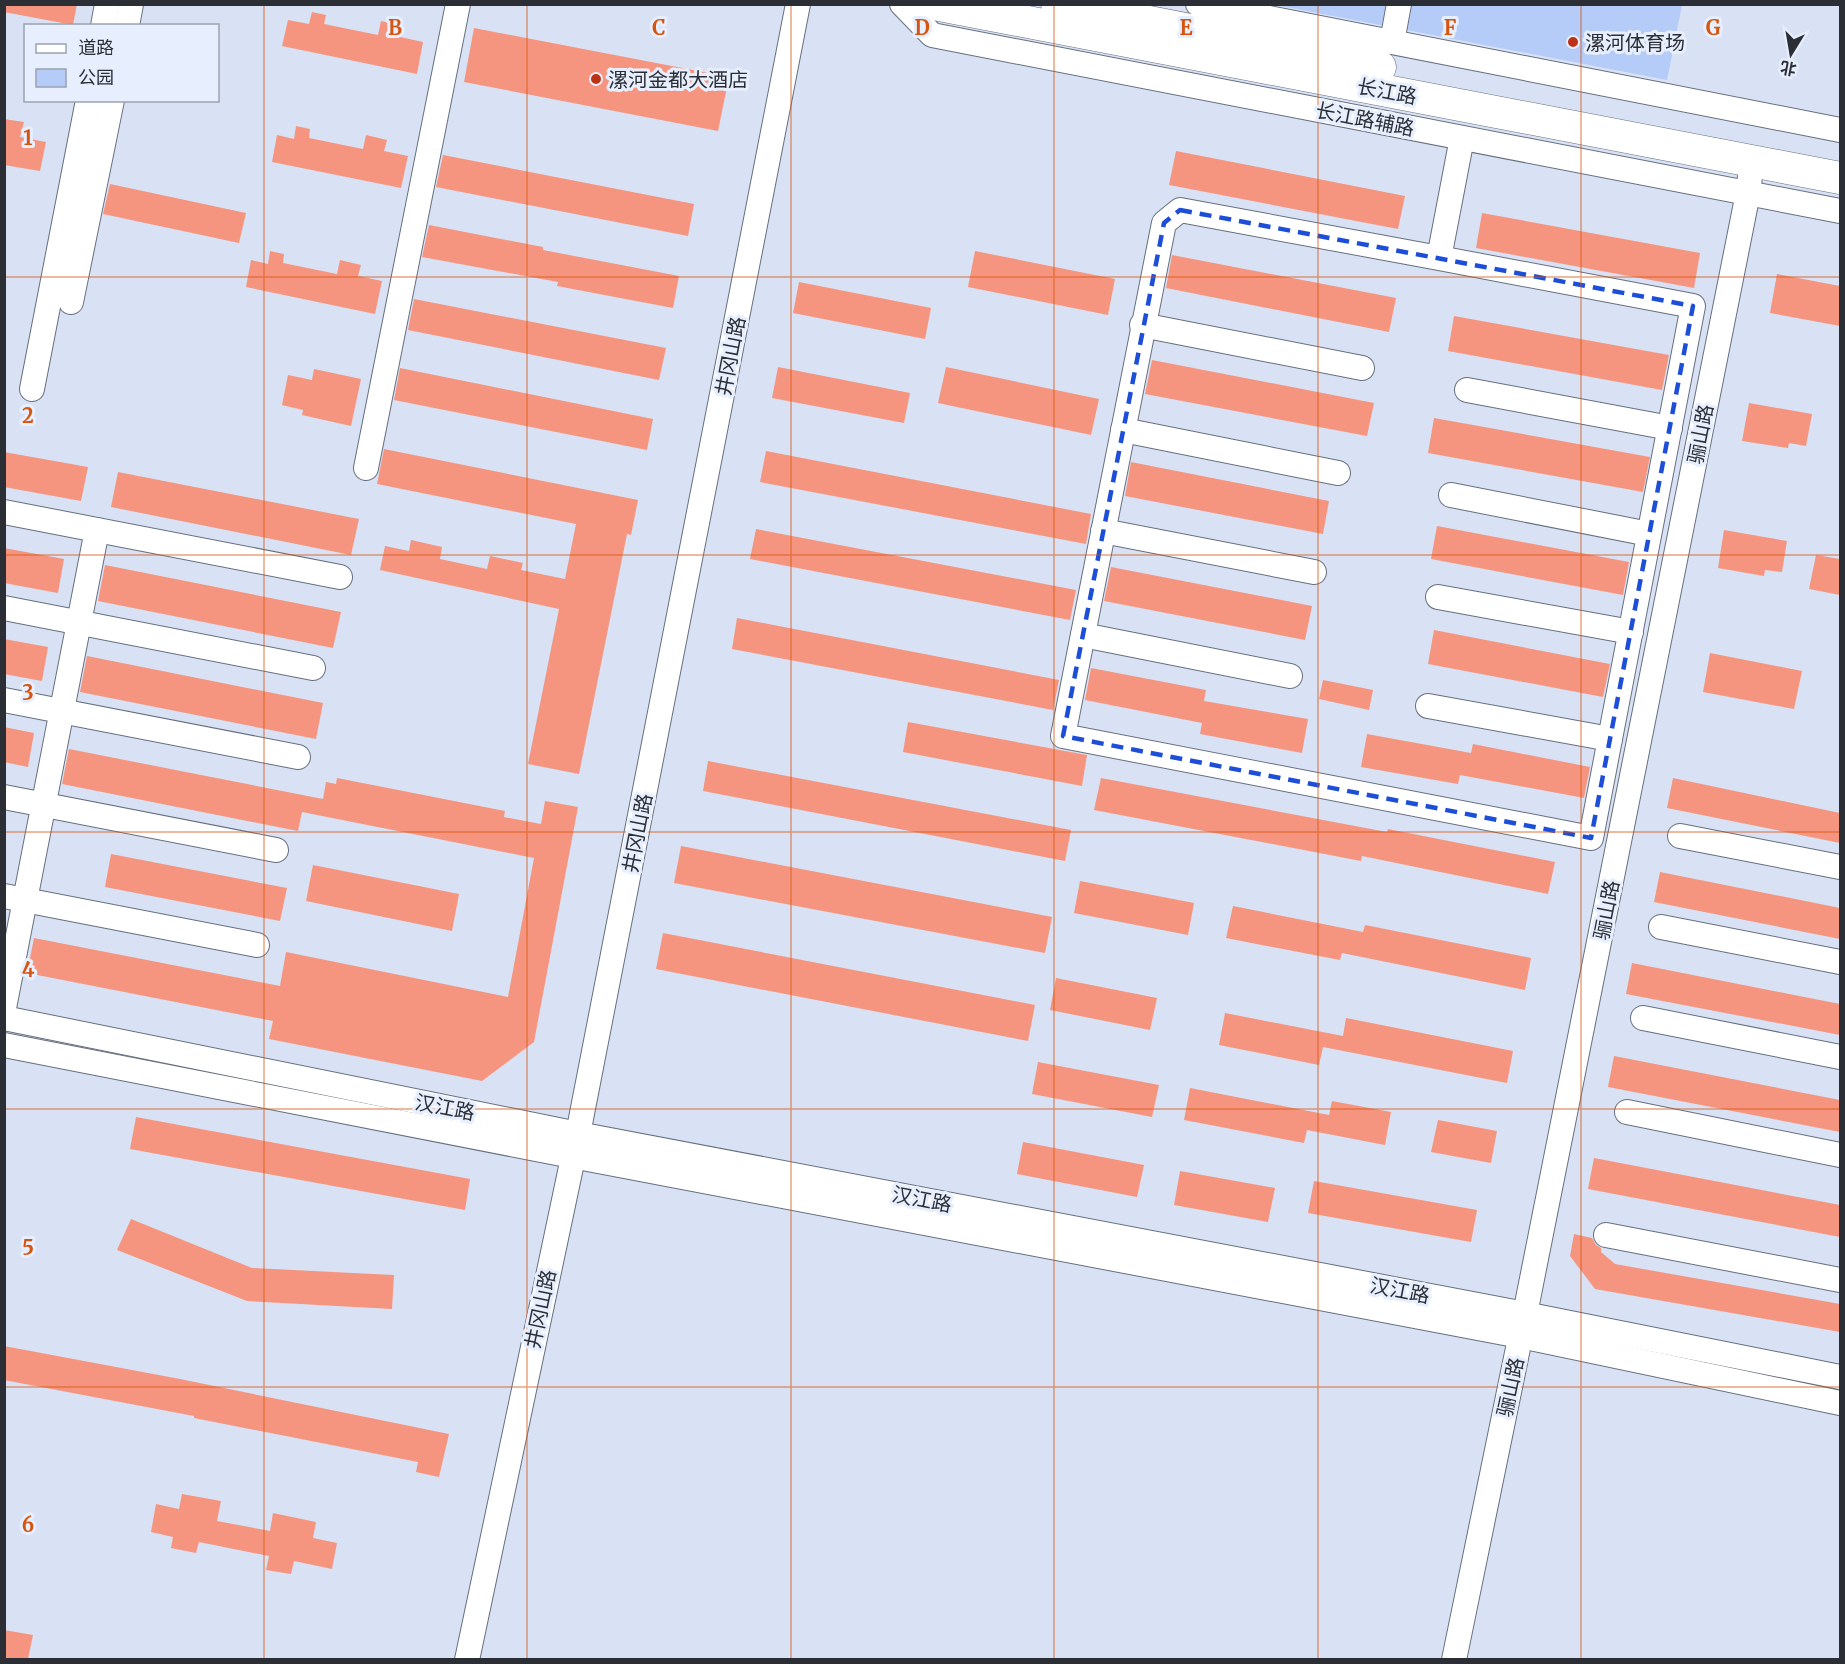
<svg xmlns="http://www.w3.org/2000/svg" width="1845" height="1664" viewBox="0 0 1845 1664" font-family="Merriweather,'Noto Sans SC',serif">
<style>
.green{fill:#b5cbf8}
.building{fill:#f6957f}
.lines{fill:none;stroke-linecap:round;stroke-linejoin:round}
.minor-casing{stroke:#676f7f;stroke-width:26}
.major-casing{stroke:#676f7f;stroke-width:33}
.minor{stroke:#fff;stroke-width:24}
.major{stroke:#fff;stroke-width:32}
.marked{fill:none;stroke:#1d4ed8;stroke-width:4.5;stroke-dasharray:12 8;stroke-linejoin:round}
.grid{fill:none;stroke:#d55510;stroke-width:1.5;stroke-opacity:0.55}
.poi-dot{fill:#bd3214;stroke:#e7effe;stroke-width:2}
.labels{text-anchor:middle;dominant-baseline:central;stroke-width:6;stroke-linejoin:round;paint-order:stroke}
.poi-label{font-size:20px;fill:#2b2e35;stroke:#e7effe;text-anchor:start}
.street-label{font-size:20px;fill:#2b2e35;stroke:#e7effe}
.grid-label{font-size:20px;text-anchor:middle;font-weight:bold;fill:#d55510;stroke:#e7effe;stroke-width:6;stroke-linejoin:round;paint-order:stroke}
</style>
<rect width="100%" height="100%" fill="#d8e2f4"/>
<path class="green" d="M 1276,5 L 1682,5 L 1667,80 Z"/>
<g class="building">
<path d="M 4,4 L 77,4 L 73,25 L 4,12 Z"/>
<path d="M 312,12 L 326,15 L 324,24 L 378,35 L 381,21 L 402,26 L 400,37 L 423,42 L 417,74 L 282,46 L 288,20 L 309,24 Z"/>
<path d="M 474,28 L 729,77 L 718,131 L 464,82 Z"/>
<path d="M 4,119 L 24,122 L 20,137 L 46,142 L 40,171 L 4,165 Z"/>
<path d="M 296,126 L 310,129 L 309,138 L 363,149 L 366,135 L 387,140 L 384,151 L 408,156 L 401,188 L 272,162 L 277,135 L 294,139 Z"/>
<path d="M 1176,151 L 1405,196 L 1398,229 L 1169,185 Z"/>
<path d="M 443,155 L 694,204 L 688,236 L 436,187 Z"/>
<path d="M 110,184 L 246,213 L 239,243 L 103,214 Z"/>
<path d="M 1482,213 L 1700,253 L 1694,288 L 1476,248 Z"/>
<path d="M 429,225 L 543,247 L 543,250 L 679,276 L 673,308 L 557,286 L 558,282 L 422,257 Z"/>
<path d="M 270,251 L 284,254 L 283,263 L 337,274 L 340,260 L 361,265 L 358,276 L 382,281 L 375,314 L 246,287 L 251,260 L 268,264 Z"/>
<path d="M 975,251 L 1115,279 L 1108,315 L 968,287 Z"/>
<path d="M 1172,255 L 1396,298 L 1389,332 L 1166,288 Z"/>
<path d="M 1777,274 L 1840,286 L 1840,326 L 1770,313 Z"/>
<path d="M 799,282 L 931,308 L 925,339 L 793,313 Z"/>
<path d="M 414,299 L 666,348 L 659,380 L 408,330 Z"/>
<path d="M 1454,316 L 1669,355 L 1662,390 L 1448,351 Z"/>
<path d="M 1152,360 L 1374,403 L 1367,436 L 1145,394 Z"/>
<path d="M 778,367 L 910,393 L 904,423 L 772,398 Z"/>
<path d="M 946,367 L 1099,399 L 1091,435 L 938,403 Z"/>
<path d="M 400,368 L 653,419 L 647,450 L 394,400 Z"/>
<path d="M 314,369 L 361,379 L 351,426 L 302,415 L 303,410 L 282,405 L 288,375 L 312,380 Z"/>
<path d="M 1749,403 L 1812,414 L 1806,446 L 1789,443 L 1788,448 L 1742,441 Z"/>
<path d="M 1434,418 L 1650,457 L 1643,492 L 1428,453 Z"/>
<path d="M 384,449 L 638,500 L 631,535 L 627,534 L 579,774 L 528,764 L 559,609 L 380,570 L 385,546 L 409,551 L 411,540 L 442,547 L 440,559 L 487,569 L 490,556 L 523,563 L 521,570 L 565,579 L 576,524 L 377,484 Z"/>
<path d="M 766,451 L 1091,514 L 1086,544 L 760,482 Z"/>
<path d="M 4,452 L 88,467 L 81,501 L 4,487 Z"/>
<path d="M 1131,462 L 1329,501 L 1323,534 L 1125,496 Z"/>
<path d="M 118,472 L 359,519 L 351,555 L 111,507 Z"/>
<path d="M 1437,526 L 1629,562 L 1623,595 L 1431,559 Z"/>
<path d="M 756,529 L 1076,590 L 1070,620 L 750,559 Z"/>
<path d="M 1724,530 L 1787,541 L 1782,572 L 1765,570 L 1764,576 L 1718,568 Z"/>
<path d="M 4,548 L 64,559 L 58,593 L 4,583 Z"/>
<path d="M 1816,555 L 1840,559 L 1840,595 L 1809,589 Z"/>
<path d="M 105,565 L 341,612 L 333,648 L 98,601 Z"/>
<path d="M 1111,567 L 1312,606 L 1305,640 L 1104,601 Z"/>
<path d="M 737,618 L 1059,680 L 1053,710 L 732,649 Z"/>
<path d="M 1434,630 L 1610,664 L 1603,697 L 1428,664 Z"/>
<path d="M 4,639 L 48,647 L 42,681 L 4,674 Z"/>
<path d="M 1710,653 L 1802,671 L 1794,709 L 1703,692 Z"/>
<path d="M 87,656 L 323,703 L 316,739 L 80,692 Z"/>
<path d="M 1091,668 L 1206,690 L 1204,701 L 1308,719 L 1302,753 L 1200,734 L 1202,723 L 1085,700 Z"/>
<path d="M 1323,680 L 1373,690 L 1369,710 L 1319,699 Z"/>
<path d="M 908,722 L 1087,755 L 1082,786 L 903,752 Z"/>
<path d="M 4,727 L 34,733 L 28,767 L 4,762 Z"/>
<path d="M 1367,734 L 1471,753 L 1473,744 L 1590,767 L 1584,798 L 1460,775 L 1458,784 L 1361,767 Z"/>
<path d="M 69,749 L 323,799 L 326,782 L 336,784 L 337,778 L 505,811 L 504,817 L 541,824 L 545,801 L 578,807 L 534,1042 L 482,1081 L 269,1039 L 273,1021 L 27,973 L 34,938 L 280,986 L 286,952 L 508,997 L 534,858 L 302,812 L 298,831 L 62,784 Z"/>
<path d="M 708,761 L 1071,830 L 1065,861 L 703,791 Z"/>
<path d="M 1101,778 L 1387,832 L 1388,829 L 1555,862 L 1548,894 L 1362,856 L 1361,861 L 1094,810 Z"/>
<path d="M 1673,778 L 1840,813 L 1840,843 L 1667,808 Z"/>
<path d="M 681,846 L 1052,917 L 1045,953 L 674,883 Z"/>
<path d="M 111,854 L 287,888 L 280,921 L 105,887 Z"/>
<path d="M 313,865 L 459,894 L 452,931 L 306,901 Z"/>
<path d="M 1660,872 L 1840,908 L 1840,939 L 1654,902 Z"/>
<path d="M 1080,881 L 1194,903 L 1188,935 L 1074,913 Z"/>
<path d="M 1233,906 L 1363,932 L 1365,925 L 1531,958 L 1525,990 L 1342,953 L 1340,960 L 1226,938 Z"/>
<path d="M 663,933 L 1035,1005 L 1028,1041 L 656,969 Z"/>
<path d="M 1632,963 L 1840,1004 L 1840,1035 L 1626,994 Z"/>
<path d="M 1056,978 L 1157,998 L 1150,1030 L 1050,1010 Z"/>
<path d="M 1225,1013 L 1343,1036 L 1346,1018 L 1513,1051 L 1507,1083 L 1323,1047 L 1319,1065 L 1219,1045 Z"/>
<path d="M 1614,1056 L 1840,1100 L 1840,1132 L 1608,1087 Z"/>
<path d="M 1038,1062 L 1159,1085 L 1152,1117 L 1032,1094 Z"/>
<path d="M 1190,1088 L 1329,1115 L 1332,1101 L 1391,1112 L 1385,1145 L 1307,1130 L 1304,1143 L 1184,1120 Z"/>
<path d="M 136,1117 L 470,1179 L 465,1210 L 130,1149 Z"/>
<path d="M 1438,1120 L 1497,1131 L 1491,1163 L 1431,1152 Z"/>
<path d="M 1023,1142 L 1144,1165 L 1137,1197 L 1017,1174 Z"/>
<path d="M 1594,1158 L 1840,1205 L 1840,1237 L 1588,1189 Z"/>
<path d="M 1180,1171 L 1275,1188 L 1268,1222 L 1174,1205 Z"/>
<path d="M 1314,1181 L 1477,1210 L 1471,1242 L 1308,1213 Z"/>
<path d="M 131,1219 L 252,1268 L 394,1275 L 392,1309 L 247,1301 L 117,1250 Z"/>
<path d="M 1574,1234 L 1592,1238 L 1596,1245 L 1601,1248 L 1601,1252 L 1615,1264 L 1840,1304 L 1840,1332 L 1595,1289 L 1570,1256 Z"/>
<path d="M 4,1346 L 180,1379 L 449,1434 L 439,1477 L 416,1472 L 418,1462 L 194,1418 L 194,1416 L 4,1380 Z"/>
<path d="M 182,1494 L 221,1501 L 217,1521 L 270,1531 L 273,1513 L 316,1522 L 313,1538 L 337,1543 L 332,1569 L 294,1561 L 291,1574 L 266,1570 L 269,1556 L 199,1542 L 196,1553 L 171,1548 L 173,1537 L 151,1532 L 156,1504 L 179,1509 Z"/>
<path d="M 4,1630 L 33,1635 L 28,1659 L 4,1659 Z"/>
</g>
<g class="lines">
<defs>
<g id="minor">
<path d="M 902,4 L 932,35 L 1840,211"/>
<path d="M 1198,4 L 1840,130"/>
<path d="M 103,26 L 107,4"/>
<path d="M 127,26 L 131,4"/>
<path d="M 1392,42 L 1399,4"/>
<path d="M 1439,258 L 1693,306 L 1591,838 L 1063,736 L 1164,223 L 1180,210 L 1439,258 L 1462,138"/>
<path d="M 71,302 L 112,100"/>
<path d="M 1142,325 L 1362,368"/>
<path d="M 32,389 L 88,100"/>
<path d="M 1467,390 L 1670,428"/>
<path d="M 1123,430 L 1338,473"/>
<path d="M 366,468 L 458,4"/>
<path d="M 1451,495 L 1649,534"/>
<path d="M 4,512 L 340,577"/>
<path d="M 1103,531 L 1314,572"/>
<path d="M 1438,597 L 1631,632"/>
<path d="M 4,608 L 313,668"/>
<path d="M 1083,635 L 1290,676"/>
<path d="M 4,700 L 298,757"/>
<path d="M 1428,706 L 1610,739"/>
<path d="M 4,797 L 276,850"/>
<path d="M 1680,836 L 1840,867"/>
<path d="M 4,896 L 257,945"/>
<path d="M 1661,927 L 1840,962"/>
<path d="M 4,1008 L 97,530"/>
<path d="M 4,1018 L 578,1134 L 1525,1314 L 1840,1377"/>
<path d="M 1643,1018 L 1840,1057"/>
<path d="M 4,1045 L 572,1156 L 1520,1336 L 1840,1403"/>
<path d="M 1627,1112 L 1840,1155"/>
<path d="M 1606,1235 L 1840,1280"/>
<path d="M 467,1660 L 578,1134 L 798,4"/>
<path d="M 1454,1660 L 1525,1314 L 1748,193 L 1752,160"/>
</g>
<g id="major">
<path d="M 934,4 L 1840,178"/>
<path d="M 1057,4 L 1380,67"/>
</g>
</defs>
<use href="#minor" class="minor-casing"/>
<use href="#major" class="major-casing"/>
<use href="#minor" class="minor"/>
<use href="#major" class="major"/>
</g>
<path class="marked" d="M 1180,210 L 1693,306 L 1591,838 L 1063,736 L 1164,223 Z"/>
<path class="grid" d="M 264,4 L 264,1660M 527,4 L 527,1660M 791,4 L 791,1660M 1054,4 L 1054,1660M 1318,4 L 1318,1660M 1581,4 L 1581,1660M 4,277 L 1840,277M 4,555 L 1840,555M 4,832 L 1840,832M 4,1109 L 1840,1109M 4,1387 L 1840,1387"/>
<g class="poi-dot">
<circle cx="1573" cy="42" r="6"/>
<circle cx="596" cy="79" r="6"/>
</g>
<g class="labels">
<g class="poi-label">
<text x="1585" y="42">漯河体育场</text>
<text x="608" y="79">漯河金都大酒店</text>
</g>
<g class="street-label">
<text transform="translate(1387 91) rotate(11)">长江路</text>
<text transform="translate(1365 119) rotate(11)">长江路辅路</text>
<text transform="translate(730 356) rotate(-79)">井冈山路</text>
<text transform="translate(1700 434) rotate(-79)">骊山路</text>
<text transform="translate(637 833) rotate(-79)">井冈山路</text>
<text transform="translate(1606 910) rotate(-79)">骊山路</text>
<text transform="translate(445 1107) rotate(11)">汉江路</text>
<text transform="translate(922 1199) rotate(11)">汉江路</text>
<text transform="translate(1400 1290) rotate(11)">汉江路</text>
<text transform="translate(540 1309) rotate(-78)">井冈山路</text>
<text transform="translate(1510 1387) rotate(-78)">骊山路</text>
</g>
</g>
<g class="grid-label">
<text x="395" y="35">B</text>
<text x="659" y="35">C</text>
<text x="922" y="35">D</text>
<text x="1186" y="35">E</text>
<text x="1450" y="35">F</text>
<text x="1713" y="35">G</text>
<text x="28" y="145">1</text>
<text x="28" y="423">2</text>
<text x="28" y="700">3</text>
<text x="28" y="977">4</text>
<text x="28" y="1255">5</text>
<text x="28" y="1532">6</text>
</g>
<rect width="1845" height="1664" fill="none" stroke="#2b2e35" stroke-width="12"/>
<rect x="24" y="24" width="195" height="78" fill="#e7effe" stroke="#9ca2ae" stroke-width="1.5"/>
<rect x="36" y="44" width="30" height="9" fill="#ffffff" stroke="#9ca2ae" stroke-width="1.5"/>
<text x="78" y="54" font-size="18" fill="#2b2e35">道路</text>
<rect x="36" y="69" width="30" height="18" fill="#b5cbf8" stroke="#9ca2ae" stroke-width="1.5"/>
<text x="78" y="84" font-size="18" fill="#2b2e35">公园</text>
<g transform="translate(1791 54) rotate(191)" stroke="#e7effe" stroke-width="4.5" paint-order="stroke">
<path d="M0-4.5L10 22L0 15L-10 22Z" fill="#2b2e35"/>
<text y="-9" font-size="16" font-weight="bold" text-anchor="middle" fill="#2b2e35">北</text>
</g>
</svg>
